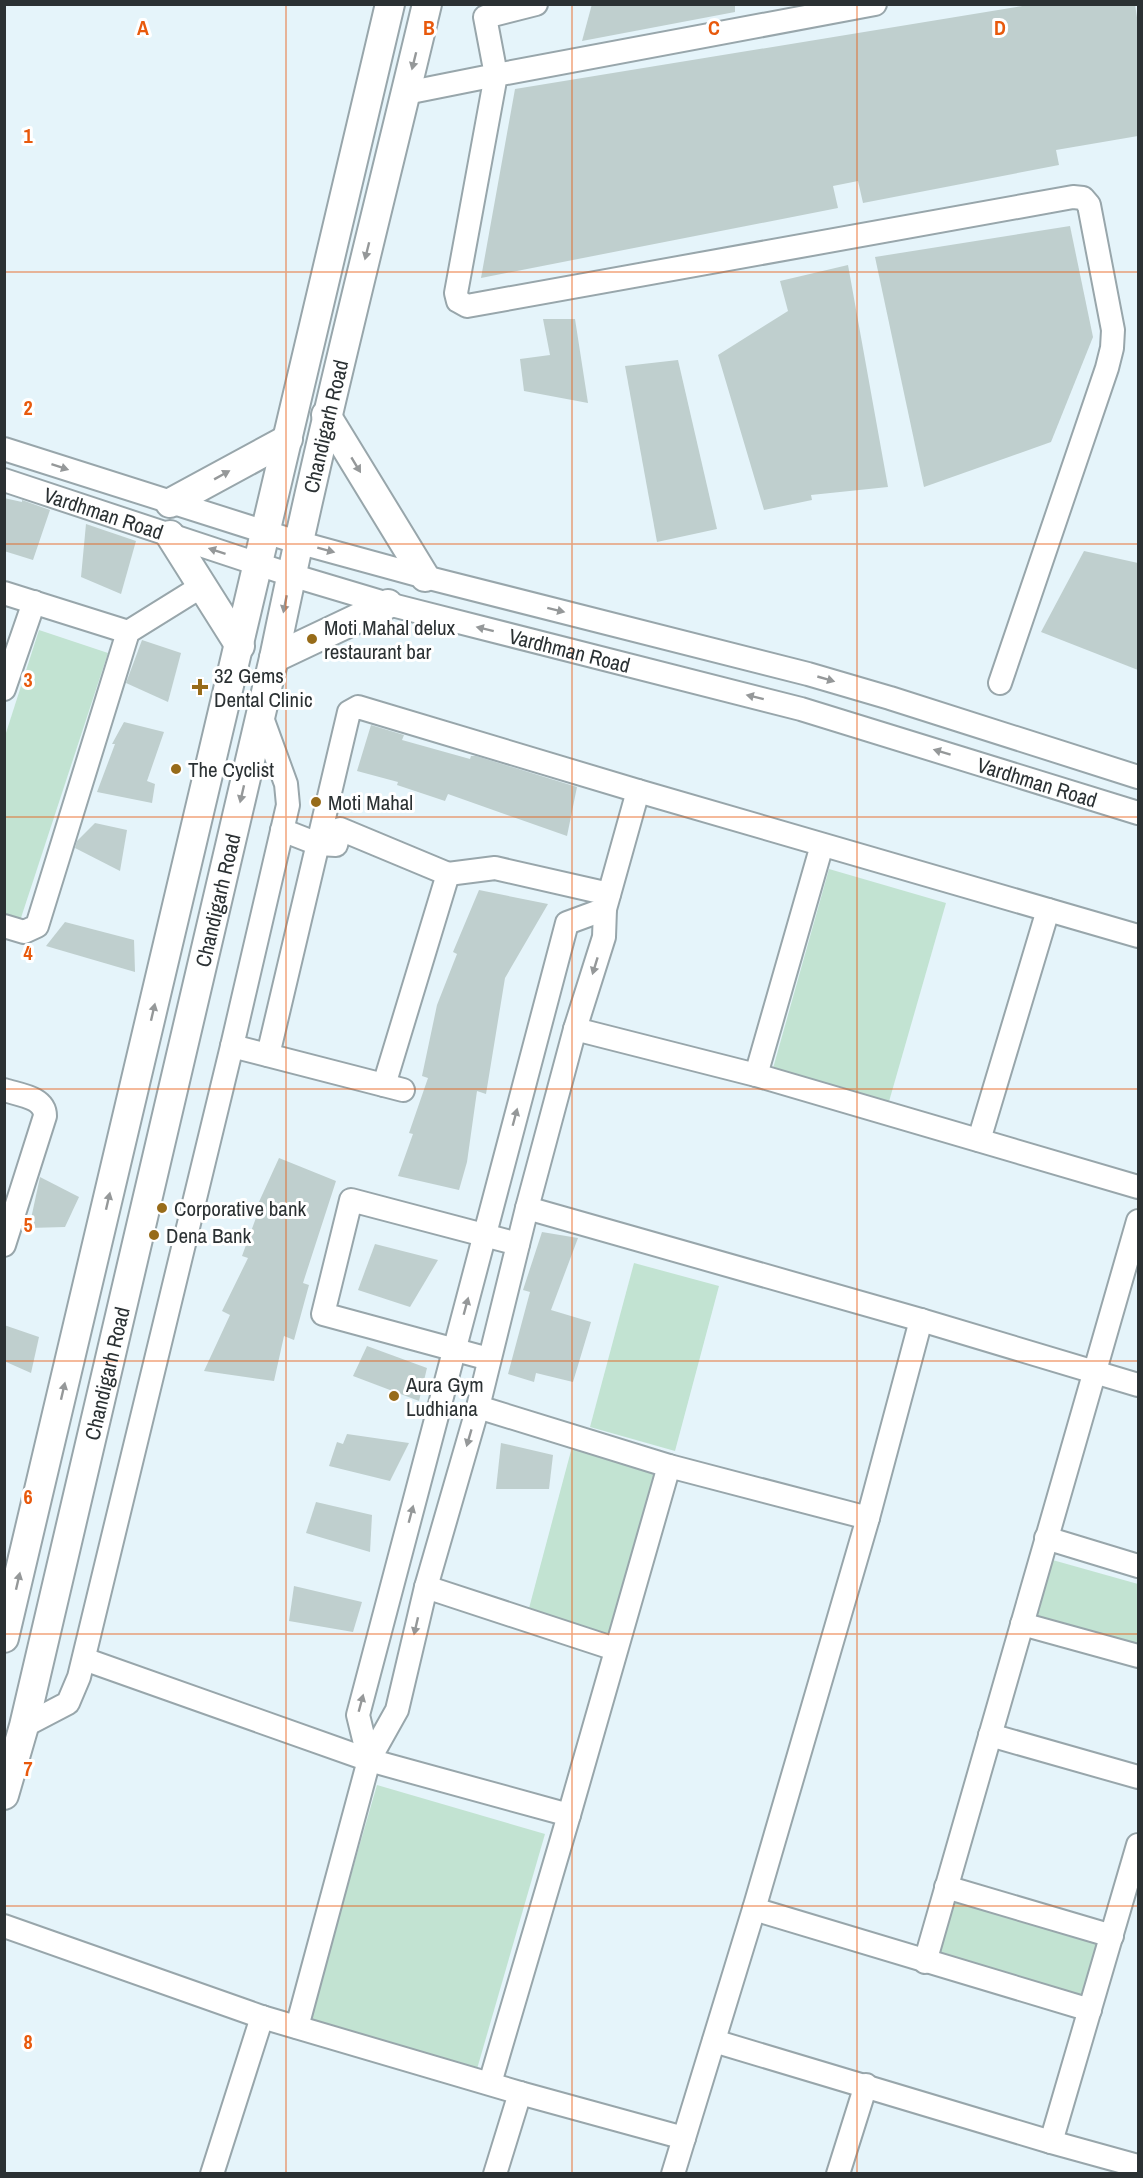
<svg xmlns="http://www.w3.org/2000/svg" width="1143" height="2178" viewBox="0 0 1143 2178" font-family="'Archivo Narrow',sans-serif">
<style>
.green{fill:#c2e3d2}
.building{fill:#bfcfce}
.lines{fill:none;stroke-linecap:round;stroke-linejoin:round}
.minor-casing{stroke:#98a6ab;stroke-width:26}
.major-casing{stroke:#98a6ab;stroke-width:32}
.minor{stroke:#fff;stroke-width:22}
.major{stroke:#fff;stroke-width:28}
.oneway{fill:#959899}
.grid{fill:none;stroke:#e8590c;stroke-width:1.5;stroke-opacity:0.55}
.poi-dot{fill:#976b19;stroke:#fff;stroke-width:2}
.labels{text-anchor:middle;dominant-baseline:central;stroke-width:6;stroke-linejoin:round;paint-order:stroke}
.street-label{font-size:21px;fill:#2b3133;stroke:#fff}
.poi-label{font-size:21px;fill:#2b3133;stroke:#fff;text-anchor:start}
.grid-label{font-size:20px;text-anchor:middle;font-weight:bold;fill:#e8590c;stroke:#fff;stroke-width:6;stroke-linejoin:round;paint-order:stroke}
</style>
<rect width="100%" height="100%" fill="#e5f4fa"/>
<g class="green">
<path d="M 39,630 L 108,653 L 17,930 L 5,926 L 5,736 Z"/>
<path d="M 829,869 L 946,903 L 886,1112 L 770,1079 Z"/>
<path d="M 634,1263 L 719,1286 L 675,1451 L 590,1427 Z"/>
<path d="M 572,1447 L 657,1471 L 613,1635 L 528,1612 Z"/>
<path d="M 1049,1559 L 1138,1584 L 1138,1646 L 1033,1616 Z"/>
<path d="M 377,1785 L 545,1834 L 477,2069 L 309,2020 Z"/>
<path d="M 952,1898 L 1100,1941 L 1083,1998 L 936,1956 Z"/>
</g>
<g class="building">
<path d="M 592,4 L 735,4 L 735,12 L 582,41 Z"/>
<path d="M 1035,4 L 1135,4 L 1138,24 L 1138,136 L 1056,150 L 1059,165 L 863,203 L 858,181 L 833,186 L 838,208 L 481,278 L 515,89 Z"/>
<path d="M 1070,226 L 1093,337 L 1051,442 L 924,487 L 875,257 Z"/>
<path d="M 848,265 L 888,487 L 811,495 L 812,500 L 764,510 L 718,355 L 788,311 L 780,281 Z"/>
<path d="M 543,319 L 575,319 L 588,403 L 524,391 L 520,359 L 550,355 Z"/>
<path d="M 678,360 L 717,529 L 657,542 L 625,366 Z"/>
<path d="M 4,498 L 22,502 L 22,500 L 50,510 L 33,560 L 4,551 Z"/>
<path d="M 86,524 L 136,541 L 121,594 L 81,577 Z"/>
<path d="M 1084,551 L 1138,563 L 1138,670 L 1041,632 Z"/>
<path d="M 142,640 L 181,653 L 168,702 L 126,683 Z"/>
<path d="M 124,722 L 164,732 L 147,781 L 155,784 L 152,803 L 97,792 L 115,744 L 112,744 Z"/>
<path d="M 371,725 L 404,735 L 402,740 L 470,759 L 471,756 L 476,756 L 577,787 L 567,836 L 448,794 L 445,801 L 397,785 L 398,782 L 357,771 Z"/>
<path d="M 95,823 L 127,830 L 120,871 L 75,848 L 77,841 Z"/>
<path d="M 479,890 L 548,904 L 505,978 L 486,1094 L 477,1091 L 467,1162 L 459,1190 L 398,1176 L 413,1134 L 409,1133 L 428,1078 L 422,1076 L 437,1005 L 457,954 L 453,952 Z"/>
<path d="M 65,922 L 134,940 L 135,972 L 46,946 Z"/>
<path d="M 279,1158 L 336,1181 L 303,1283 L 309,1285 L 294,1340 L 284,1336 L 274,1381 L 204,1371 L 230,1315 L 222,1311 L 248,1258 L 242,1256 L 261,1204 L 258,1204 Z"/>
<path d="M 40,1177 L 79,1197 L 65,1227 L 29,1228 Z"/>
<path d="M 542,1232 L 578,1238 L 551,1310 L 591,1322 L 573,1382 L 536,1373 L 534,1382 L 508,1374 L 530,1292 L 523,1290 Z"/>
<path d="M 375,1244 L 438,1260 L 410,1307 L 358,1290 Z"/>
<path d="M 4,1325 L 39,1337 L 31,1373 L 4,1361 Z"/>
<path d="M 367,1346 L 427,1368 L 419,1401 L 353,1376 Z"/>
<path d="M 347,1434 L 409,1443 L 390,1481 L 329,1466 L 337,1442 L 343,1444 Z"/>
<path d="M 501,1443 L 553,1455 L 549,1489 L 496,1489 Z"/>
<path d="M 316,1502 L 372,1515 L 370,1552 L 306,1533 Z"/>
<path d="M 294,1586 L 362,1602 L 353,1632 L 289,1621 Z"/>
</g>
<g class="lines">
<defs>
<g id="minor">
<path d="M 875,4 L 496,75 L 456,293 L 458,301 L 467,306 L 1073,197 L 1083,198 L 1089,205 L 1113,330 L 1112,348 L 1107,368 L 1000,683"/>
<path d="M 406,93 L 496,75 L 485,17 L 536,4"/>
<path d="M 4,449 L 297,542 L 425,577 L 808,674 L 890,698 L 1138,777"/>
<path id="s1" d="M 4,480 L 291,575 L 388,604 L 801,709 L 1138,813"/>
<path d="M 4,593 L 128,632"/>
<path d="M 4,689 L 34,602"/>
<path d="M 282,830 L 318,844 L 336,845 L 340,829 L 448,874 L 384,1085"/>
<path d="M 448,874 L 495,868 L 609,894"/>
<path d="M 4,926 L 24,932 L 37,926 L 128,632 L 202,586"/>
<path d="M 575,1029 L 756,1075 L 1138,1187"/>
<path d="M 232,1046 L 403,1090"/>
<path d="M 268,1055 L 349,712 L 358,707 L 638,791 L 1138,936"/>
<path d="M 756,1075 L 822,845"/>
<path d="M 4,1090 C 19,1095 45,1097 45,1116 L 4,1245"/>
<path d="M 979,1140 L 1048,910"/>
<path d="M 527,1208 L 921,1320 L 1138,1385"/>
<path d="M 489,1359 L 323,1314 L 351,1200 L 518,1244"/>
<path d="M 478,1407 L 669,1466 L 868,1518"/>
<path d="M 1046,1538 L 1138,1566"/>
<path d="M 426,1587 L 615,1649"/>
<path d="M 1022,1624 L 1138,1656"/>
<path d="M 84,1659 L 369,1760 L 569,1815"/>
<path d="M 24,1726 L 68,1703 L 79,1677 L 232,1046 L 288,805 L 286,784 L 261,715"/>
<path d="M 990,1735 L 1138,1777"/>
<path d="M 369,1760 L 358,1715 L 567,923 L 605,909"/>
<path d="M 946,1887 L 1112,1936"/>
<path d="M 754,1909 L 1090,2010"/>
<path d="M 4,1926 L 262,2017 L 520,2093 L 684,2138"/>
<path d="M 925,1962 L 1138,1221"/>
<path d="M 297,2027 L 369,1760 L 397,1710 L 426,1587 L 478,1407 L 527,1208 L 575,1029 L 604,937 L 605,909 L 638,791"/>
<path d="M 714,2041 L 1051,2142 L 1138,2166"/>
<path d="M 490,2083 L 569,1815 L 669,1466"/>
<path d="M 1051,2142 L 1138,1845"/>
<path d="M 212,2174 L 262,2017"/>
<path d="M 495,2174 L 520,2093"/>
<path d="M 673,2174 L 754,1909 L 868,1518 L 921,1320"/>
<path d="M 838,2174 L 866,2085"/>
</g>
<g id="major">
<path d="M 326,415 L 425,577"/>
<path d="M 170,503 L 288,439"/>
<path d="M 170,535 L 240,646"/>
<path d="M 274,658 L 388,604"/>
<path d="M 4,1638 L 390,4"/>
<path id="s2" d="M 4,1795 L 24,1726 L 274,658 C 319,439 375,222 427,4"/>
</g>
</defs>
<use href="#minor" class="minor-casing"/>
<use href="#major" class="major-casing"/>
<use href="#minor" class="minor"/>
<use href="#major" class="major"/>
</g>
<defs><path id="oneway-solid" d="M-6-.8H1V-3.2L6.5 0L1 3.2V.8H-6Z" transform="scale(1.5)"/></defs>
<g class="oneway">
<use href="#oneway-solid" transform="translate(414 61) rotate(104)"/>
<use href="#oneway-solid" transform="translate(367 251) rotate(104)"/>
<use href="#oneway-solid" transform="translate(356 465) rotate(59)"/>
<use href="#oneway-solid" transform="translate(60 467) rotate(18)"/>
<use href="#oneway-solid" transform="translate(222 475) rotate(-29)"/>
<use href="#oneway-solid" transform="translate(326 550) rotate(15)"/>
<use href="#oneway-solid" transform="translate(217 551) rotate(-162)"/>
<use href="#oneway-solid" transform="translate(285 604) rotate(101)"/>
<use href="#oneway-solid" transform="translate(556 610) rotate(14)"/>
<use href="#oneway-solid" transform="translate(485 629) rotate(-166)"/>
<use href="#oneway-solid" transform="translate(826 679) rotate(16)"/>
<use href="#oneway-solid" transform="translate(755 697) rotate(-166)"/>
<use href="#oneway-solid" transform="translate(942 752) rotate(-163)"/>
<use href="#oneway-solid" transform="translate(242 794) rotate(103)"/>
<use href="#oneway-solid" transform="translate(595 966) rotate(107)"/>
<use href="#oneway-solid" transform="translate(153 1012) rotate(-77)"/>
<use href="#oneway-solid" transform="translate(515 1117) rotate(-75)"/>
<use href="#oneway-solid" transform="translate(108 1201) rotate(-77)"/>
<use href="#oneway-solid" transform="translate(466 1306) rotate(-75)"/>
<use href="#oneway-solid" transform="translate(63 1391) rotate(-77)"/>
<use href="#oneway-solid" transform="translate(469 1438) rotate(106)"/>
<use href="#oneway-solid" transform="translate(411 1514) rotate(-75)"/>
<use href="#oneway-solid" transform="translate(18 1581) rotate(-77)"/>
<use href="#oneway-solid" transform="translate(416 1626) rotate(103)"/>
<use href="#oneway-solid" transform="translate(361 1703) rotate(-75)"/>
</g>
<path class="grid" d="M 286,4 L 286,2174M 572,4 L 572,2174M 857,4 L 857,2174M 4,272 L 1138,272M 4,544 L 1138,544M 4,817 L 1138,817M 4,1089 L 1138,1089M 4,1361 L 1138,1361M 4,1634 L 1138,1634M 4,1906 L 1138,1906"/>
<g class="poi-dot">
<circle cx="312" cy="639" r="6"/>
<path d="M197 678h6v6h6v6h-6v6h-6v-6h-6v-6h6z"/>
<circle cx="176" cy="769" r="6"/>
<circle cx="316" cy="802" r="6"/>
<circle cx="162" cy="1208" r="6"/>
<circle cx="154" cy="1235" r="6"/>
<circle cx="394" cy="1396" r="6"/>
</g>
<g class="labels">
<g class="street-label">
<text stroke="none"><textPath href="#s2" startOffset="1406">Chandigarh Road</textPath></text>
<text stroke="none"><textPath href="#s1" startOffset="105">Vardhman Road</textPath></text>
<text stroke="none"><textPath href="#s1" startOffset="591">Vardhman Road</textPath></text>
<text stroke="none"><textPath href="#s1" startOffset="1077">Vardhman Road</textPath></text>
<text stroke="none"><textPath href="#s2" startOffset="920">Chandigarh Road</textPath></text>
<text stroke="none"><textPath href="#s2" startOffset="434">Chandigarh Road</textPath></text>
</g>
<g class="poi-label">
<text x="324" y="627">Moti Mahal delux<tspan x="324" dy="24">restaurant bar</tspan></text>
<text x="214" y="675">32 Gems<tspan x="214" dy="24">Dental Clinic</tspan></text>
<text x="188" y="769">The Cyclist</text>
<text x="328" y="802">Moti Mahal</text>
<text x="174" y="1208">Corporative bank</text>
<text x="166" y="1235">Dena Bank</text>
<text x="406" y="1384">Aura Gym<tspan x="406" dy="24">Ludhiana</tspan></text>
</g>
</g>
<g class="grid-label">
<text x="143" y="35">A</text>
<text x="429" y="35">B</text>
<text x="714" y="35">C</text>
<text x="1000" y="35">D</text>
<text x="28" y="143">1</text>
<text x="28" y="415">2</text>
<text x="28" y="687">3</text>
<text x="28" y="960">4</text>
<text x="28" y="1232">5</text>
<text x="28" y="1504">6</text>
<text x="28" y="1776">7</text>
<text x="28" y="2049">8</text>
</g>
<rect width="1143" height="2178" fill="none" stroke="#2b3133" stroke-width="12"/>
</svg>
